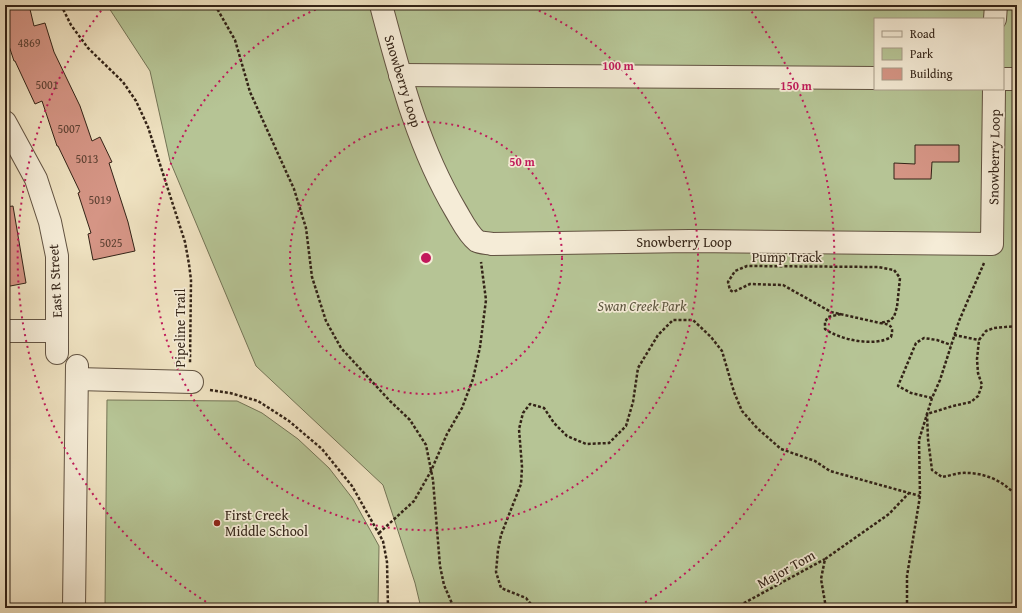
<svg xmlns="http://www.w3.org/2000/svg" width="1022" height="613" viewBox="0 0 1022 613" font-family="'Gentium Book Plus',serif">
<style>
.green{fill:#b6c495;stroke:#747456;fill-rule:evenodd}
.building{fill:#d59585;stroke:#332317}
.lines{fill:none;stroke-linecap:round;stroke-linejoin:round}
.minor-casing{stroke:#625342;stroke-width:24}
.path{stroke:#332317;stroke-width:2.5;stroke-dasharray:3 2;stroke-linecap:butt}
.minor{stroke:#f5ecd7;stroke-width:22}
.ring{fill:none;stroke:#c2185b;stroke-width:2;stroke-dasharray:2 4}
.poi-dot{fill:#8f2418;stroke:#f5ecd7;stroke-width:1.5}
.labels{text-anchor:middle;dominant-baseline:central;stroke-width:3.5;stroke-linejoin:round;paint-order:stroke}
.number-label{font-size:12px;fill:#5c4032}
.street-label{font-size:14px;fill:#332317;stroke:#f5ecd7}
.park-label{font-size:14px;font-style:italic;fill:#5a533d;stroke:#f5ecd7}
.poi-label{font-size:14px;fill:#332317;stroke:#f5ecd7;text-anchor:start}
.centre{fill:#c2185b;stroke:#f5ecd7;stroke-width:2}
.ring-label{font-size:12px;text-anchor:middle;font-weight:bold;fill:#c2185b;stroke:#f5ecd7;stroke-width:3.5;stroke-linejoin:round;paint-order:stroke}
</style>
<rect width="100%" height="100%" fill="#efe2c1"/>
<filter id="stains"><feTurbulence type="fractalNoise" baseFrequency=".005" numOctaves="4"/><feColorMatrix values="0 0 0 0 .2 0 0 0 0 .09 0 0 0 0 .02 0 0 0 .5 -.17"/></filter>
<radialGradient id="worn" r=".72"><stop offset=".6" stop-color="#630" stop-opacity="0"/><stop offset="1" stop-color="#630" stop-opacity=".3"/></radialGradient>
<g class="green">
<path d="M 107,5 L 1017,5 L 1017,608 L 421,608 L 415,583 L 383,485 L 256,366 L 170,161 L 150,71 ZM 875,19 L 1003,19 L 1003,89 L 875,89 Z"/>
<path d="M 107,400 L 237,401 L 262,413 L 298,439 L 329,468 L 353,499 L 379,546 L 378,608 L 105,608 Z"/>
</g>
<g class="building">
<path d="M 5,5 L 29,5 L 34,26 L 45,23 L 54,52 L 80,106 L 92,141 L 100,137 L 112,162 L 109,163 L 128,222 L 135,251 L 93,260 L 88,234 L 91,233 L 78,193 L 80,192 L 58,146 L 57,146 L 42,101 L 35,104 L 15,61 L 14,61 L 5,34 Z"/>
<path d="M 915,145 L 959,145 L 959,162 L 932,162 L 931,179 L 894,179 L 894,163 L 915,164 Z"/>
<path d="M 13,206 L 26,283 L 5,287 L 5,207 Z"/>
</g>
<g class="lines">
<defs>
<g id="minor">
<path d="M 381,5 C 400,76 418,147 456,211 C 462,221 468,234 477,241 C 481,243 488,243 492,244 L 690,241 L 992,244 L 994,89"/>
<path d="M 995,19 L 996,5"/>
<path d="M 400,75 L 875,78"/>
<path d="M 1003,79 L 1017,79"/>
<path d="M 5,122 L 36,179 L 50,222 L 57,256 L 57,353"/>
<path d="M 5,331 L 57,331"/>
<path d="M 77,379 L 192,382"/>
<path d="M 74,608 L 77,366"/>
</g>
</defs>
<use href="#minor" class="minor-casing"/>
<g class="path">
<path d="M 61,5 L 71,25 L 88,48 L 123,82 L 136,101 L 148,127 L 185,242 L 189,264 L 191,280 L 190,363"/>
<path d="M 215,5 L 235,40 L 250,92 L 294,189 L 306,228 L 312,277 L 326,321 L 341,348 L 390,401 L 410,420 L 426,445 L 433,480 L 440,566 L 444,585 L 454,608"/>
<path d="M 841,314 L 828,317 L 825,322 L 825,329 C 840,340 875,347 891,337 C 894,327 891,324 880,323 L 831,312 L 783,285 L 750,284 L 733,292 L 730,290 L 728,282 L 735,271 L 747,266 L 878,267 L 894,270 L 900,278 L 897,307 L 894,317 L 889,321 L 880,323"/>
<path d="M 1017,326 L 994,328 L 986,331 L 979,340 L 977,359 L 978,373 L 982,385 L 978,396 L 971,402 L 953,406 L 927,414 L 928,439 L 932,470 L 942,477 C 950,476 959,472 967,473 C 985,473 1007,482 1017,498"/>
<path d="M 954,335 L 979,340"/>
<path d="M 210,390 L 230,393 L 258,401 L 289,421 L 322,449 L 352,486 L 383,541 L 387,562 L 388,608"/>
<path d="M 932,398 L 911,393 L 898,386 L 916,343 L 924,338 L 937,340 L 951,345"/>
<path d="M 379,533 L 414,501 L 431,471 L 447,434 L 462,408 L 473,379 L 480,347 L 486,300 L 481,262"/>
<path d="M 534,608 L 526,598 L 501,588 L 496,572 L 498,550 L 501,535 L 521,484 L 522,467 L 519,429 L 523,413 L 530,404 L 544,408 L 554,423 L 567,436 L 586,444 L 609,443 L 626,426 L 633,402 L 638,368 L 658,335 L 673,320 L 693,320 L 711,337 L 722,351 L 734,392 L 742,411 L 757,428 L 781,449 L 815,461 L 830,471 L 920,496"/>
<path d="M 735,608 L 825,559"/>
<path d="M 826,608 L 821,579 L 825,559 L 889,514 L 909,493"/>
<path d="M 907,608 L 907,576 L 920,496 L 919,440 L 932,398 L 940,380 L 959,321 L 984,263"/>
</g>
<use href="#minor" class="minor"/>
</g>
<g class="ring">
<circle cx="426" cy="258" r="136"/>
<path d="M528 6A272 272 0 1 1 324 6"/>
<path d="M216 608A408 408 0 0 1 104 7M748 7A408 408 0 0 1 636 608"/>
</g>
<circle class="poi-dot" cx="217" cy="523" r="4"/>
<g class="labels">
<g class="number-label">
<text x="29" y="42">4869</text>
<text x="47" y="84">5001</text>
<text x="69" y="128">5007</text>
<text x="87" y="158">5013</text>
<text x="100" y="199">5019</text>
<text x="111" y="242">5025</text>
</g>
<g class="street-label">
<text transform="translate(403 81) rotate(73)">Snowberry Loop</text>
<text transform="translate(994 157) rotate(-89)">Snowberry Loop</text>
<text x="684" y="242">Snowberry Loop</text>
<text x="787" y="257">Pump Track</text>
<text transform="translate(55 281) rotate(-93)">East R Street</text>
<text transform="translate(180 328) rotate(-90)">Pipeline Trail</text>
<text transform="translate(786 569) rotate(-29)">Major Tom</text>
</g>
<g class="park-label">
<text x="642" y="306">Swan Creek Park</text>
</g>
<g class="poi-label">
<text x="225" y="515">First Creek<tspan x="225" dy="16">Middle School</tspan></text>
</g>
</g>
<circle cx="426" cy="258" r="6" class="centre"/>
<g class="ring-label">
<text x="618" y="70">100 m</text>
<text x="796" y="90">150 m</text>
<text x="522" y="166">50 m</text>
</g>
<rect width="1022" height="613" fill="none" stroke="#efe2c1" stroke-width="20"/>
<rect x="6" y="6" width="1010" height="601" fill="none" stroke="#332317" stroke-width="2"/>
<rect x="10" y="10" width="1002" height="593" fill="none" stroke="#332317"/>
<rect x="874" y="18" width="130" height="72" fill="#f5ecd7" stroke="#a79c8a"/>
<rect x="882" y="31" width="20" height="6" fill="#f5ecd7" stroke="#a79c8a"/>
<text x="910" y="38" font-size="12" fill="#332317">Road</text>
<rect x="882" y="48" width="20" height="12" fill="#b6c495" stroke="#a79c8a"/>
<text x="910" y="58" font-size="12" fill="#332317">Park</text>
<rect x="882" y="68" width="20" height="12" fill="#d59585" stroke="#a79c8a"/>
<text x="910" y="78" font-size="12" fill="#332317">Building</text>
<rect width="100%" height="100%" filter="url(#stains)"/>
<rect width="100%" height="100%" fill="url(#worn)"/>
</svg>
